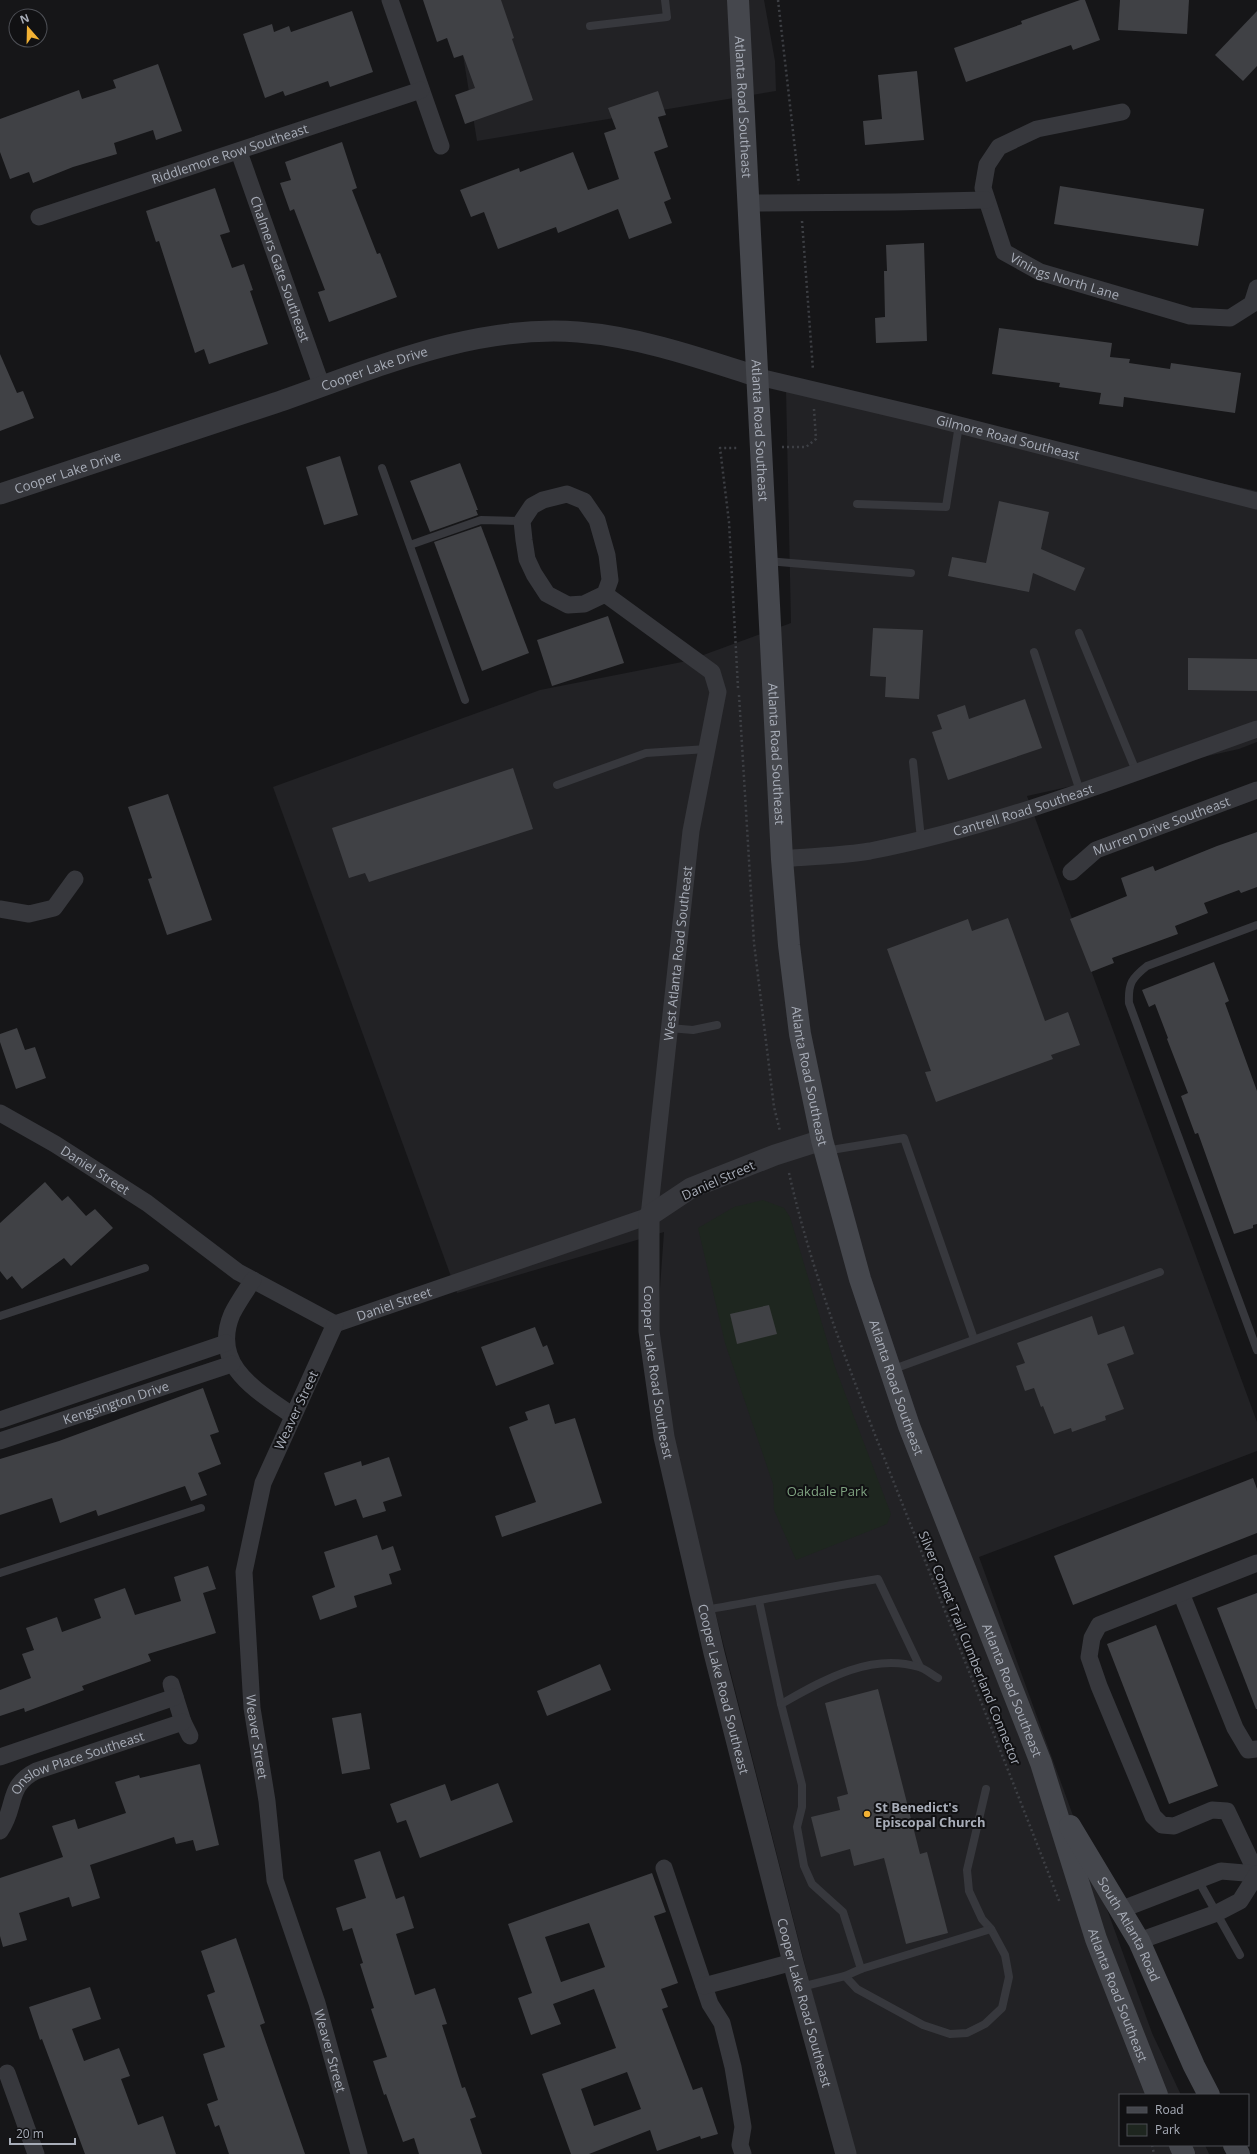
<svg xmlns="http://www.w3.org/2000/svg" width="1257" height="2154" viewBox="0 0 1257 2154" font-family="'Open Sans',sans-serif">
<style>
.built{fill:#222225}
.green{fill:#1e261f}
.building{fill:#404145;fill-rule:evenodd}
.lines{fill:none;stroke-linecap:round;stroke-linejoin:round}
.path{stroke:#3d3f44;stroke-width:2.5;stroke-dasharray:2 3;stroke-linecap:butt}
.service{stroke:#37383d;stroke-width:8}
.minor{stroke:#37383d;stroke-width:17}
.tertiary{stroke:#37383d;stroke-width:21}
.secondary{stroke:#45474d;stroke-width:22}
.poi-dot{fill:#f2b134;stroke:#111113;stroke-width:1.5}
.labels{text-anchor:middle;dominant-baseline:central;stroke-width:4;stroke-linejoin:round;paint-order:stroke}
.street-label{font-size:13px;fill:#a8adb8;stroke:#111113}
.park-label{font-size:13px;fill:#7fa381;stroke:#111113}
.poi-label{font-size:13px;font-weight:bold;fill:#a8adb8;stroke:#111113;text-anchor:start}
</style>
<rect width="100%" height="100%" fill="#161618"/>
<g class="built">
<path d="M 454,0 L 764,0 L 775,61 L 776,91 L 477,141 Z"/>
<path d="M 786,389 L 1257,491 L 1257,742 L 1239,749 L 1027,796 L 1257,1422 L 1257,1451 L 979,1557 L 1152,2033 L 1181,2095 L 1120,2095 L 1120,2145 L 1205,2145 L 1209,2154 L 853,2154 L 654,1371 L 664,1232 L 457,1293 L 273,787 L 540,690 L 687,661 L 791,623 Z"/>
</g>
<path class="green" d="M 763,1200 L 784,1208 L 790,1217 L 835,1367 L 891,1514 L 887,1524 L 796,1560 L 774,1510 L 773,1484 L 725,1343 L 698,1228 L 734,1207 Z"/>
<g class="building">
<path d="M 423,0 L 501,0 L 514,38 L 512,39 L 533,100 L 465,124 L 455,95 L 475,88 L 463,55 L 454,58 L 447,38 L 437,42 Z"/>
<path d="M 1080,0 L 1085,0 L 1100,40 L 1073,50 L 1071,45 L 966,82 L 954,48 L 1022,24 L 1021,21 Z"/>
<path d="M 1120,0 L 1189,0 L 1187,34 L 1118,30 Z"/>
<path d="M 352,11 L 373,72 L 330,87 L 328,81 L 285,96 L 283,91 L 265,98 L 243,34 L 272,24 L 274,32 L 289,26 L 291,32 Z"/>
<path d="M 1257,11 L 1257,66 L 1243,81 L 1215,55 Z"/>
<path d="M 158,64 L 182,131 L 156,140 L 153,130 L 114,143 L 117,154 L 73,167 L 33,183 L 29,172 L 10,179 L 0,152 L 0,119 L 79,90 L 82,99 L 116,88 L 113,80 Z"/>
<path d="M 917,71 L 924,140 L 865,145 L 863,121 L 882,119 L 878,75 Z"/>
<path d="M 658,91 L 666,115 L 658,117 L 668,147 L 654,152 L 671,199 L 664,202 L 672,223 L 629,239 L 618,209 L 558,233 L 556,227 L 498,249 L 484,212 L 471,217 L 460,190 L 519,168 L 520,172 L 573,152 L 588,190 L 619,179 L 604,133 L 616,129 L 608,108 Z"/>
<path d="M 342,142 L 357,188 L 352,190 L 377,254 L 380,253 L 397,297 L 329,322 L 318,292 L 325,290 L 294,209 L 290,211 L 280,183 L 291,180 L 285,162 Z"/>
<path d="M 1060,186 L 1204,209 L 1198,246 L 1054,224 Z"/>
<path d="M 215,188 L 230,232 L 220,235 L 232,268 L 244,264 L 253,290 L 250,291 L 268,344 L 209,364 L 204,349 L 195,353 L 159,241 L 156,242 L 146,211 Z"/>
<path d="M 924,243 L 927,341 L 876,343 L 875,318 L 885,317 L 884,271 L 887,271 L 886,245 Z"/>
<path d="M 999,328 L 1112,343 L 1110,357 L 1130,359 L 1129,363 L 1170,369 L 1171,363 L 1241,373 L 1235,413 L 1124,397 L 1123,407 L 1099,404 L 1101,393 L 1059,387 L 1060,383 L 992,374 Z"/>
<path d="M 0,354 L 17,393 L 23,391 L 34,418 L 0,431 Z"/>
<path d="M 340,456 L 358,515 L 324,525 L 306,467 Z"/>
<path d="M 460,463 L 478,510 L 476,510 L 478,515 L 430,532 L 410,481 Z"/>
<path d="M 999,501 L 1049,512 L 1041,549 L 1085,568 L 1075,591 L 1033,573 L 1029,592 L 948,576 L 952,557 L 986,563 Z"/>
<path d="M 481,526 L 529,653 L 482,671 L 434,542 Z"/>
<path d="M 608,616 L 624,663 L 552,686 L 537,640 Z"/>
<path d="M 873,628 L 923,630 L 919,699 L 885,697 L 886,677 L 870,676 Z"/>
<path d="M 1188,658 L 1257,659 L 1257,691 L 1188,690 Z"/>
<path d="M 1025,699 L 1042,748 L 948,780 L 932,732 L 942,729 L 937,715 L 965,705 L 969,719 Z"/>
<path d="M 513,768 L 533,829 L 369,882 L 365,873 L 349,878 L 332,828 Z"/>
<path d="M 168,794 L 212,920 L 167,935 L 148,879 L 152,878 L 128,807 Z"/>
<path d="M 1257,832 L 1257,887 L 1241,893 L 1239,890 L 1204,903 L 1208,913 L 1175,926 L 1178,934 L 1112,958 L 1114,963 L 1091,972 L 1070,919 L 1127,896 L 1121,878 L 1153,866 L 1155,871 L 1217,846 Z"/>
<path d="M 1008,918 L 1045,1021 L 1068,1012 L 1080,1045 L 1051,1055 L 1053,1059 L 936,1102 L 925,1072 L 931,1071 L 887,949 L 968,919 L 972,931 Z"/>
<path d="M 1214,962 L 1229,1001 L 1225,1003 L 1257,1091 L 1257,1224 L 1253,1225 L 1253,1228 L 1234,1234 L 1198,1133 L 1195,1134 L 1181,1096 L 1188,1093 L 1167,1039 L 1168,1038 L 1155,1004 L 1149,1007 L 1142,990 Z"/>
<path d="M 17,1028 L 25,1050 L 35,1047 L 46,1078 L 16,1089 L 0,1042 L 0,1034 Z"/>
<path d="M 45,1182 L 62,1201 L 68,1196 L 86,1216 L 95,1209 L 113,1228 L 71,1266 L 64,1258 L 22,1289 L 12,1276 L 7,1280 L 0,1271 L 0,1223 Z"/>
<path d="M 769,1305 L 777,1334 L 737,1344 L 730,1314 Z"/>
<path d="M 1092,1316 L 1098,1335 L 1124,1326 L 1134,1354 L 1107,1364 L 1124,1409 L 1105,1416 L 1106,1420 L 1072,1432 L 1071,1428 L 1054,1434 L 1043,1406 L 1041,1407 L 1034,1388 L 1025,1391 L 1016,1366 L 1025,1363 L 1017,1343 Z"/>
<path d="M 535,1327 L 543,1347 L 547,1345 L 554,1364 L 496,1386 L 481,1347 Z"/>
<path d="M 203,1388 L 219,1432 L 210,1435 L 221,1464 L 198,1473 L 207,1495 L 191,1501 L 185,1486 L 98,1516 L 96,1510 L 60,1523 L 52,1498 L 0,1515 L 0,1459 L 59,1441 Z"/>
<path d="M 549,1404 L 555,1424 L 575,1418 L 602,1503 L 502,1537 L 495,1516 L 536,1502 L 509,1427 L 528,1420 L 525,1412 Z"/>
<path d="M 389,1457 L 402,1496 L 383,1502 L 386,1511 L 363,1518 L 356,1499 L 335,1506 L 324,1473 L 361,1461 L 362,1466 Z"/>
<path d="M 1253,1478 L 1257,1489 L 1257,1533 L 1073,1605 L 1054,1556 Z"/>
<path d="M 377,1535 L 382,1550 L 393,1546 L 401,1570 L 389,1574 L 392,1584 L 354,1596 L 357,1607 L 320,1620 L 312,1596 L 335,1587 L 324,1552 Z"/>
<path d="M 208,1566 L 216,1589 L 203,1593 L 216,1633 L 148,1654 L 151,1661 L 82,1686 L 84,1690 L 25,1712 L 24,1708 L 0,1716 L 0,1690 L 31,1678 L 22,1654 L 34,1650 L 26,1628 L 57,1617 L 62,1632 L 101,1618 L 94,1599 L 125,1588 L 135,1615 L 181,1601 L 174,1577 Z"/>
<path d="M 1257,1593 L 1257,1709 L 1256,1709 L 1217,1608 Z"/>
<path d="M 1156,1625 L 1218,1786 L 1169,1804 L 1107,1644 Z"/>
<path d="M 600,1664 L 611,1690 L 547,1716 L 537,1691 Z"/>
<path d="M 878,1689 L 920,1854 L 927,1852 L 948,1933 L 906,1944 L 884,1858 L 854,1866 L 850,1849 L 821,1857 L 811,1817 L 840,1810 L 837,1797 L 848,1794 L 825,1703 Z"/>
<path d="M 361,1713 L 370,1769 L 342,1774 L 332,1718 Z"/>
<path d="M 200,1764 L 219,1845 L 196,1851 L 193,1840 L 176,1844 L 174,1837 L 90,1865 L 100,1898 L 72,1907 L 69,1897 L 19,1913 L 27,1940 L 3,1947 L 0,1936 L 0,1878 L 63,1857 L 52,1826 L 75,1819 L 78,1829 L 126,1813 L 115,1782 L 139,1775 L 140,1778 Z"/>
<path d="M 498,1783 L 513,1822 L 420,1858 L 406,1820 L 397,1823 L 390,1804 L 445,1784 L 451,1801 Z"/>
<path d="M 380,1851 L 396,1899 L 404,1896 L 414,1928 L 396,1934 L 415,1995 L 435,1988 L 447,2024 L 442,2025 L 462,2088 L 465,2087 L 476,2117 L 470,2119 L 482,2154 L 419,2154 L 414,2138 L 403,2142 L 386,2094 L 384,2095 L 373,2061 L 387,2057 L 371,2009 L 374,2008 L 360,1964 L 363,1963 L 352,1928 L 343,1931 L 336,1908 L 366,1898 L 354,1860 Z"/>
<path d="M 652,1873 L 666,1912 L 654,1916 L 678,1983 L 661,1989 L 668,2007 L 662,2009 L 693,2090 L 702,2087 L 718,2134 L 701,2139 L 700,2136 L 657,2151 L 650,2130 L 589,2154 L 571,2154 L 542,2074 L 616,2048 L 594,1989 L 553,2004 L 561,2024 L 531,2035 L 518,1998 L 532,1993 L 508,1924 ZM 589,1923 L 605,1967 L 561,1982 L 545,1937 ZM 627,2072 L 641,2109 L 594,2126 L 581,2089 Z"/>
<path d="M 236,1938 L 265,2023 L 260,2025 L 305,2154 L 229,2154 L 219,2125 L 215,2127 L 207,2104 L 218,2100 L 203,2054 L 225,2047 L 207,1995 L 215,1992 L 201,1951 Z"/>
<path d="M 90,1987 L 101,2019 L 72,2029 L 84,2061 L 119,2048 L 130,2076 L 121,2079 L 138,2125 L 163,2116 L 176,2154 L 85,2154 L 42,2039 L 40,2040 L 29,2007 Z"/>
</g>
<g class="lines">
<g class="path">
<path d="M 778,0 L 799,184"/>
<path d="M 802,221 L 813,370"/>
<path d="M 782,447 L 806,447 L 816,439 L 814,409"/>
<path d="M 738,688 L 729,522 L 720,448 L 739,448"/>
<path d="M 739,695 L 754,943 L 774,1107 L 780,1131"/>
<path d="M 789,1173 C 814,1284 860,1397 902,1503 C 955,1636 1008,1769 1060,1903"/>
<path d="M 1152,2145 L 1154,2154"/>
</g>
<g class="service">
<path d="M 590,26 L 667,17 L 665,0"/>
<path d="M 382,468 L 465,700"/>
<path d="M 857,504 L 946,507 L 959,425"/>
<path d="M 410,545 L 481,520 L 522,521"/>
<path d="M 767,561 L 911,573"/>
<path d="M 1079,633 L 1136,771"/>
<path d="M 1034,652 L 1080,791"/>
<path d="M 913,762 L 921,839"/>
<path d="M 557,785 L 646,753 L 707,749"/>
<path d="M 1257,925 L 1147,966 C 1132,978 1128,983 1129,1003 L 1257,1350"/>
<path d="M 669,1028 L 693,1030 L 717,1025"/>
<path d="M 825,1151 L 904,1138 L 974,1339"/>
<path d="M 0,1316 L 145,1268"/>
<path d="M 891,1370 L 1160,1272"/>
<path d="M 0,1573 L 201,1508"/>
<path d="M 759,1601 L 781,1704 L 802,1785 L 802,1807 L 797,1827 L 804,1866 L 812,1884 L 843,1912 L 861,1969"/>
<path d="M 705,1610 C 763,1600 820,1588 878,1579 L 920,1667"/>
<path d="M 781,1704 C 822,1681 870,1652 919,1667 C 926,1669 932,1675 938,1678"/>
<path d="M 1198,1880 L 1240,1955"/>
<path d="M 845,1976 L 857,1989 L 923,2025 L 950,2034 L 967,2033 L 985,2024 L 1002,2008 L 1009,1977 L 1005,1955 L 991,1929 L 982,1919 L 969,1891 L 967,1870 L 986,1789"/>
<path d="M 801,1987 L 845,1976 L 861,1969 L 991,1929"/>
</g>
<g class="minor">
<path d="M 390,0 L 441,146"/>
<path id="s1" d="M 1122,112 L 1037,129 L 999,147 L 987,165 L 983,188 L 1004,252 L 1040,272 L 1190,316 L 1230,318 L 1252,304 L 1257,288"/>
<path id="s2" d="M 239,152 L 322,387"/>
<path d="M 750,203 L 895,202 L 986,200"/>
<path id="s3" d="M 39,217 L 421,90"/>
<path id="s4" d="M 759,377 L 928,417 L 1257,501"/>
<path id="s5" d="M 782,859 C 811,856 841,856 870,851 C 1002,825 1130,774 1257,729"/>
<path id="s6" d="M 1071,872 L 1096,850 L 1257,790"/>
<path d="M 0,909 L 29,914 L 54,908 L 75,879"/>
<path id="s7" d="M 0,1113 L 55,1144 L 147,1203 L 238,1272 L 335,1324 L 649,1216 L 691,831 L 718,692 L 712,672 L 605,594 L 610,580 L 607,555 L 597,520 L 584,501 L 567,494 L 543,500 L 532,506 L 522,521 L 524,540 L 527,559 L 534,574 L 547,594 L 568,605 L 584,604 L 605,594"/>
<path d="M 253,1280 C 246,1291 238,1302 232,1314 C 210,1366 258,1391 293,1416"/>
<path id="s8" d="M 335,1324 L 263,1483 L 244,1572 L 252,1708 L 267,1801 L 275,1880 L 317,2003 L 359,2154"/>
<path d="M 0,1420 L 226,1343"/>
<path id="s9" d="M 0,1441 L 232,1364"/>
<path d="M 1181,1593 L 1235,1728 L 1248,1750 L 1257,1749"/>
<path d="M 171,1684 L 183,1722 L 190,1736"/>
<path d="M 0,1757 L 175,1697"/>
<path id="s10" d="M 0,1831 C 17,1807 6,1786 36,1771 L 183,1722"/>
<path d="M 664,1868 L 710,2004 L 722,2023 L 733,2067 L 743,2127 L 740,2145 L 743,2154"/>
<path d="M 1257,1874 L 1227,1811 L 1212,1810 L 1174,1826 L 1162,1825 L 1153,1816 L 1099,1686 L 1089,1657 L 1092,1638 L 1099,1625 L 1257,1563"/>
<path d="M 1120,1910 L 1221,1871 L 1257,1874"/>
<path d="M 1139,1941 L 1217,1913 L 1240,1901 L 1257,1874"/>
<path d="M 704,1986 L 793,1962"/>
<path d="M 7,2073 L 36,2154"/>
</g>
<g class="tertiary">
<path id="s11" d="M 0,494 C 92,464 184,434 275,403 C 373,369 472,324 578,332 C 640,337 700,358 759,377"/>
<path id="s12" d="M 822,1140 L 775,1155 L 691,1188 L 649,1216 L 649,1331 L 664,1437 L 714,1653 L 793,1962 L 846,2154"/>
</g>
<g class="secondary">
<path id="s13" d="M 738,0 L 782,859 L 789,945 L 800,1034 L 822,1140 L 860,1279 L 909,1426 L 1041,1763 L 1096,1939 L 1157,2095"/>
<path id="s14" d="M 1070,1826 L 1139,1941 L 1194,2066 L 1209,2095"/>
<path d="M 1180,2145 L 1184,2154"/>
<path d="M 1234,2145 L 1239,2154"/>
</g>
</g>
<circle class="poi-dot" cx="867" cy="1814" r="4"/>
<g class="labels">
<g class="street-label">
<text stroke="none"><textPath href="#s13" startOffset="107">Atlanta Road Southeast</textPath></text>
<text stroke="none"><textPath href="#s3" startOffset="201">Riddlemore Row Southeast</textPath></text>
<text stroke="none"><textPath href="#s2" startOffset="124">Chalmers Gate Southeast</textPath></text>
<text stroke="none"><textPath href="#s1" startOffset="307">Vinings North Lane</textPath></text>
<text stroke="none"><textPath href="#s11" startOffset="395">Cooper Lake Drive</textPath></text>
<text stroke="none"><textPath href="#s13" startOffset="431">Atlanta Road Southeast</textPath></text>
<text stroke="none"><textPath href="#s4" startOffset="256">Gilmore Road Southeast</textPath></text>
<text stroke="none"><textPath href="#s11" startOffset="71">Cooper Lake Drive</textPath></text>
<text stroke="none"><textPath href="#s13" startOffset="755">Atlanta Road Southeast</textPath></text>
<text stroke="none"><textPath href="#s5" startOffset="247">Cantrell Road Southeast</textPath></text>
<text stroke="none"><textPath href="#s6" startOffset="103">Murren Drive Southeast</textPath></text>
<text stroke="none"><textPath href="#s7" startOffset="993">West Atlanta Road Southeast</textPath></text>
<text stroke="none"><textPath href="#s13" startOffset="1079">Atlanta Road Southeast</textPath></text>
<text stroke="none"><textPath href="#s7" startOffset="111">Daniel Street</textPath></text>
<text transform="translate(718 1180) rotate(-24)">Daniel Street</text>
<text stroke="none"><textPath href="#s7" startOffset="459">Daniel Street</textPath></text>
<text stroke="none"><textPath href="#s12" startOffset="347">Cooper Lake Road Southeast</textPath></text>
<text stroke="none"><textPath href="#s13" startOffset="1403">Atlanta Road Southeast</textPath></text>
<text stroke="none"><textPath href="#s9" startOffset="122">Kengsington Drive</textPath></text>
<text transform="translate(296 1410) rotate(-65)">Weaver Street</text>
<text transform="translate(970 1648) rotate(68)">Silver Comet Trail Cumberland Connector</text>
<text stroke="none"><textPath href="#s12" startOffset="671">Cooper Lake Road Southeast</textPath></text>
<text stroke="none"><textPath href="#s13" startOffset="1727">Atlanta Road Southeast</textPath></text>
<text stroke="none"><textPath href="#s8" startOffset="431">Weaver Street</textPath></text>
<text stroke="none"><textPath href="#s10" startOffset="113">Onslow Place Southeast</textPath></text>
<text stroke="none"><textPath href="#s14" startOffset="119">South Atlanta Road</textPath></text>
<text stroke="none"><textPath href="#s13" startOffset="2050">Atlanta Road Southeast</textPath></text>
<text stroke="none"><textPath href="#s12" startOffset="995">Cooper Lake Road Southeast</textPath></text>
<text stroke="none"><textPath href="#s8" startOffset="755">Weaver Street</textPath></text>
</g>
<g class="park-label">
<text x="827" y="1491">Oakdale Park</text>
</g>
<g class="poi-label">
<text x="875" y="1807">St Benedict's<tspan x="875" dy="15">Episcopal Church</tspan></text>
</g>
</g>
<rect x="1119" y="2094" width="130" height="52" fill="#111113" stroke="#4d4f55"/>
<rect x="1127" y="2107" width="20" height="6" fill="#45474d" stroke="#4d4f55"/>
<text x="1155" y="2114" font-size="12" fill="#a8adb8">Road</text>
<rect x="1127" y="2124" width="20" height="12" fill="#1e261f" stroke="#4d4f55"/>
<text x="1155" y="2134" font-size="12" fill="#a8adb8">Park</text>
<g transform="translate(28 28) rotate(340)"><circle r="19" fill="#111113" stroke="#4d4f55"/>
<path d="M0-3L7 15L0 10L-7 15Z" fill="#f2b134"/>
<text y="-6" font-size="11" font-weight="bold" text-anchor="middle" fill="#a8adb8">N</text>
</g>
<path d="M10 2138v6h65v-6" fill="none" stroke="#a8adb8" stroke-width="2"/>
<text x="16" y="2138" font-size="12" fill="#a8adb8" stroke="#111113" stroke-width="3" paint-order="stroke">20 m</text>
</svg>
